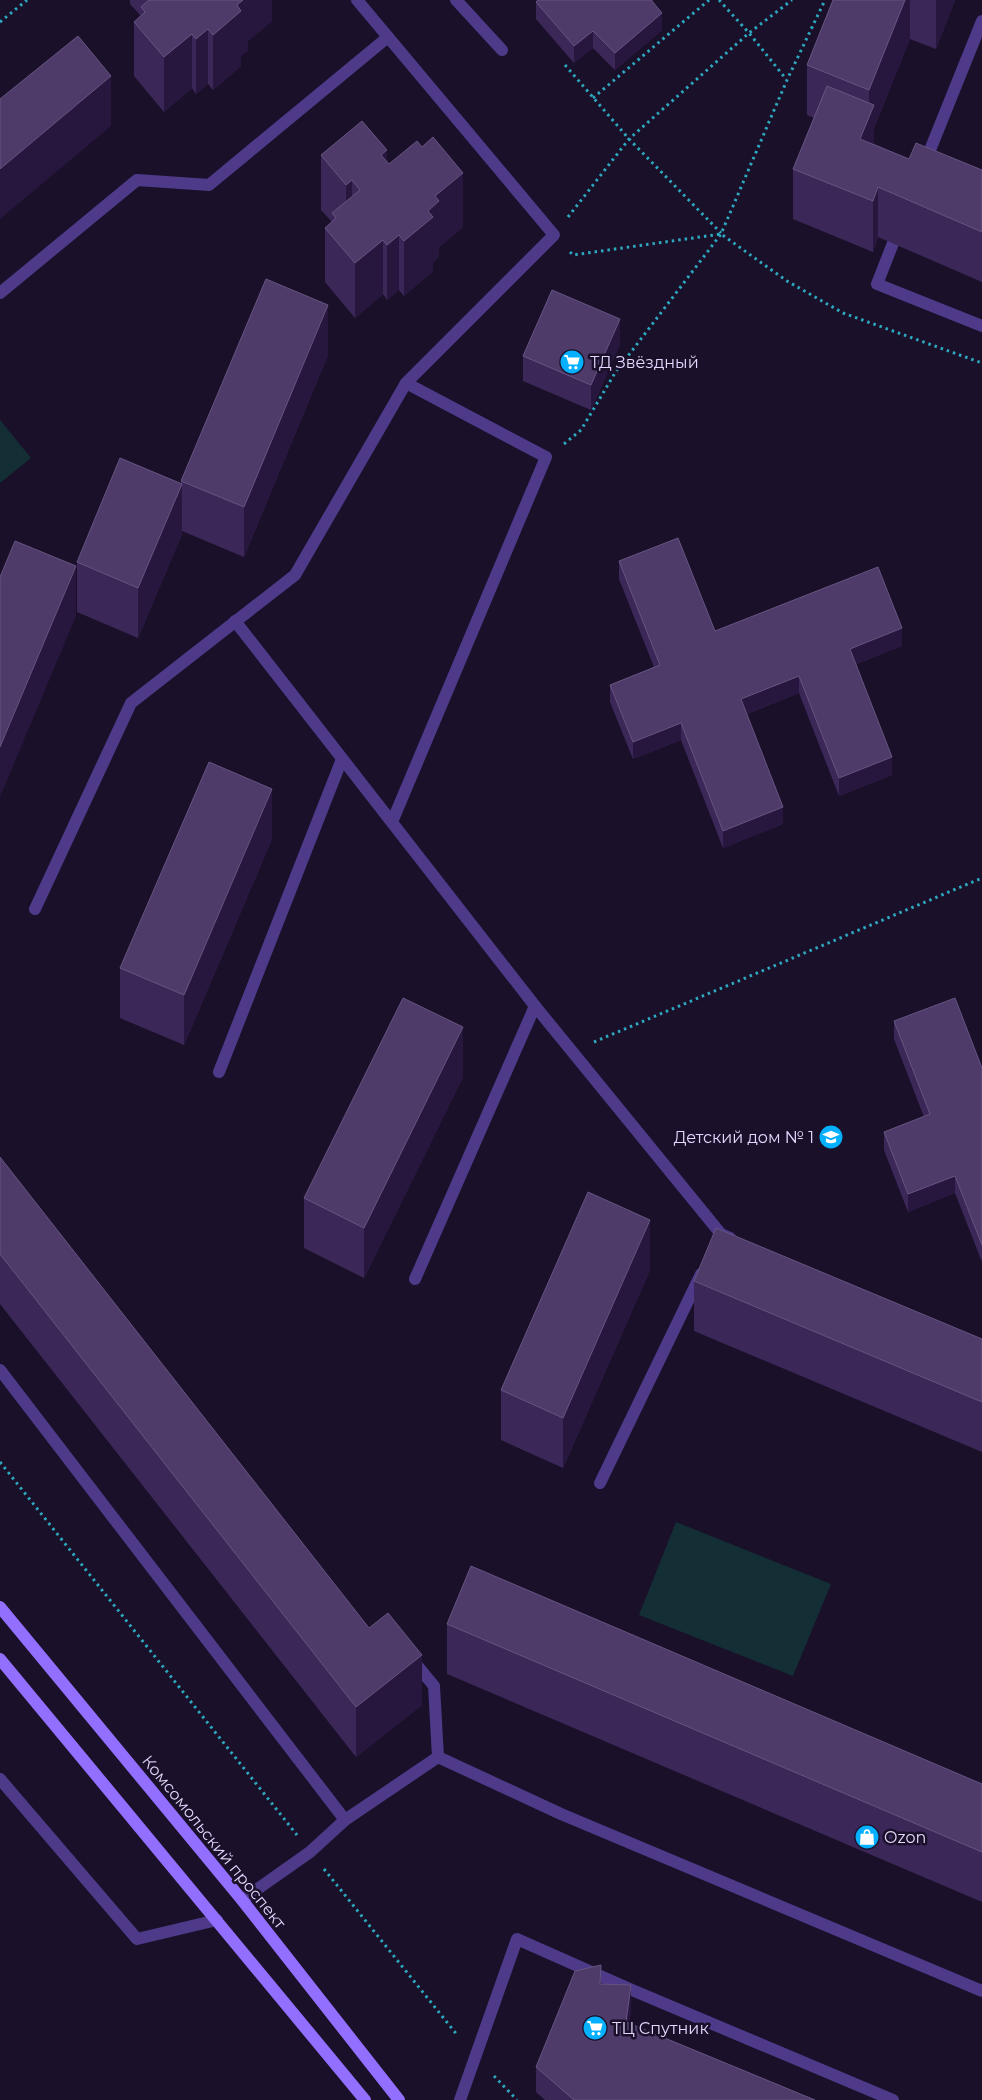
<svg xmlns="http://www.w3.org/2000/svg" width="982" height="2100" viewBox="0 0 982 2100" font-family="Montserrat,sans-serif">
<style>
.green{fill:#132e34}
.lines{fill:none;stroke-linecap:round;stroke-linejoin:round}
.path{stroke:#2da8be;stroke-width:3;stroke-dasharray:2.5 4;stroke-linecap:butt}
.service{stroke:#4e3a89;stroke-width:12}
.secondary{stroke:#926fff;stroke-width:12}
.wall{fill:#3c2858}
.shaded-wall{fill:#27173e}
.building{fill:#4e3b6a;stroke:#665481}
.labels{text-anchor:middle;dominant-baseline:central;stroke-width:5;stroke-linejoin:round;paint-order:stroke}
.poi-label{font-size:16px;fill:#e5d8ff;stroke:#1a102a;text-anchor:start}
.street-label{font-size:16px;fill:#e5d8ff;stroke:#1a102a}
</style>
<rect width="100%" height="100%" fill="#1a102a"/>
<g class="green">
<path d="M 0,420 L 31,458 L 0,483 Z"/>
<path d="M 676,1522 L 831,1584 L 793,1676 L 639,1615 Z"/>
</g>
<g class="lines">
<g class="path">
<path d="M 719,0 L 749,33 L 786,79"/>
<path d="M 0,22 L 27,0"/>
<path d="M 565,65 L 629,139 L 721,233"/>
<path d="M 593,98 L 709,0"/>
<path d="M 568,217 L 629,139 L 749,33 L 792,0"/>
<path d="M 570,252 L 573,255 L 721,234 L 787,281 L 843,313 L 982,363"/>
<path d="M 564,444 L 581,430 L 615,373 L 721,234 L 787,80 L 825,0"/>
<path d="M 594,1042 L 982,878"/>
<path d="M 0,1462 L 297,1835"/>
<path d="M 324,1869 L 458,2036"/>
<path d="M 494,2076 L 517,2100"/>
</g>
<g class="service">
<path d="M 357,0 L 554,235 L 406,383 L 546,457 L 392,822"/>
<path d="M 456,0 L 502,50"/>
<path d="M 924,165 L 982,21"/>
<path d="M 899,228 L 877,284 L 982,326"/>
<path d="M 0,293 L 137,180 L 209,185 L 388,37"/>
<path d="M 235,621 L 535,1006 L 721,1234 L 730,1238"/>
<path d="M 35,909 L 131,703 L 295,575 L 406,383"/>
<path d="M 219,1072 L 342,759"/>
<path d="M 415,1279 L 535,1006"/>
<path d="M 0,1370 L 345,1820"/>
<path d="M 600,1483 L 701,1274"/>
<path d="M 411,1658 L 434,1686 L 438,1757"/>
<path d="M 0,1779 L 137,1939 L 217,1920"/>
<path d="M 242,1900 L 310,1852 L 345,1820 L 438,1757 L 561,1814 L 982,1991"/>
<path d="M 460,2100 L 517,1939 L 632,1990 L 893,2100"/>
</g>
<g class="secondary">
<path d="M 0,1607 L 242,1900 L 399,2100"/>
<path d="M 0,1659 L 365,2100"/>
</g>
</g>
<g class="wall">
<path d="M 130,0 L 272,0 L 272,21 L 248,41 L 248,50 L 241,56 L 241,66 L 213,90 L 208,84 L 196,94 L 192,88 L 164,112 L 134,76 L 134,22 L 141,16 L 130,4 Z"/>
<path d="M 833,0 L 955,0 L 936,49 L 910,39 L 874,128 L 874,144 L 909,159 L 982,170 L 982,282 L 878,237 L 873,252 L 793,219 L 793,169 L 814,118 L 807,115 L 807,65 Z"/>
<path d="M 536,2 L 654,3 L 662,30 L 615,70 L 593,48 L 574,63 L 536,19 Z"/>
<path d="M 321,155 L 387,162 L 463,227 L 439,247 L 439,256 L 433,262 L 433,271 L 404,296 L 399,290 L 387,300 L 383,294 L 355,318 L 325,282 L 325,228 L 332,222 L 321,210 Z"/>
<path d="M 620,344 L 591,410 L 523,381 L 523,356 Z"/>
<path d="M 328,355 L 244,557 L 182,531 L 182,534 L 138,638 L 77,612 L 77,562 L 181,484 L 181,481 Z"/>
<path d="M 619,561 L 715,631 L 902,646 L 856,664 L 892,775 L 839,796 L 799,693 L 747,714 L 783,824 L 723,848 L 681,740 L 633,759 L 610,702 L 610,685 L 654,667 L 619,579 Z"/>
<path d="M 272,839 L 184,1045 L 120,1018 L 120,968 Z"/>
<path d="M 894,1021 L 982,1068 L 982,1262 L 955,1193 L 908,1212 L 884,1150 L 884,1132 L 924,1117 L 894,1039 Z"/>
<path d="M 463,1077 L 364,1278 L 304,1248 L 304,1198 Z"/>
<path d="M 0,1157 L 422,1705 L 356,1757 L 0,1304 Z"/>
<path d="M 650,1270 L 563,1468 L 501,1440 L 501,1390 Z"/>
<path d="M 694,1281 L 982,1339 L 982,1452 L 694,1331 Z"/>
<path d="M 447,1624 L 982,1784 L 982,1902 L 447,1674 Z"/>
<path d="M 601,1984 L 631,2010 L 629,2023 L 815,2100 L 545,2100 L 536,2092 L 536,2067 Z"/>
</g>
<g class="shaded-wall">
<path d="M 243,0 L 272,0 L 272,21 L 248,41 L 248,50 L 241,56 L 241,66 L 213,90 L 213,35 L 237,5 Z"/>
<path d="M 905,0 L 910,0 L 910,39 L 874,128 L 874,155 L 860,139 L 869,117 L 869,90 Z"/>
<path d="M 936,0 L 955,0 L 936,49 Z"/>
<path d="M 662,13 L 662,30 L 615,70 L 615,53 Z"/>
<path d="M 208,29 L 208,84 L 196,94 L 196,39 Z"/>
<path d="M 593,31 L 593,48 L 574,63 L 574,46 Z"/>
<path d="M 192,34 L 192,88 L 164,112 L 164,57 Z"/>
<path d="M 111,76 L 111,126 L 0,219 L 0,169 Z"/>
<path d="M 387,150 L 387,205 L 381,155 Z"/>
<path d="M 463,173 L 463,227 L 439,247 L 439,256 L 433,262 L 433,271 L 404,296 L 404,241 L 428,211 L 435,196 Z"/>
<path d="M 352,180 L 352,235 L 346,239 L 346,185 Z"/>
<path d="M 878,187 L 878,237 L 873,252 L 873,201 Z"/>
<path d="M 399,235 L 399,290 L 387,300 L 387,245 Z"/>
<path d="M 383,240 L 383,294 L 355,318 L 355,263 Z"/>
<path d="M 328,305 L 328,355 L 244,557 L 244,507 Z"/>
<path d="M 620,319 L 620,344 L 591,410 L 591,385 Z"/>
<path d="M 182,484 L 182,534 L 138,638 L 138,588 Z"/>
<path d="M 76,566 L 76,616 L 0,797 L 0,747 Z"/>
<path d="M 902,628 L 902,646 L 850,666 L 850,649 Z"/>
<path d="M 799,676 L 799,693 L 741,716 L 741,699 Z"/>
<path d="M 681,723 L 681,740 L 633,759 L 633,742 Z"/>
<path d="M 892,757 L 892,775 L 839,796 L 839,778 Z"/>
<path d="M 272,789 L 272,839 L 184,1045 L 184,995 Z"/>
<path d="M 783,807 L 783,824 L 723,848 L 723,831 Z"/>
<path d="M 463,1027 L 463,1077 L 364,1278 L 364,1228 Z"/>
<path d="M 955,1176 L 955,1193 L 908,1212 L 908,1194 Z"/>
<path d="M 650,1220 L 650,1270 L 563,1468 L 563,1418 Z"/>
<path d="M 422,1655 L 422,1705 L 356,1757 L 356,1707 Z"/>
<path d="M 601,1965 L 601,1990 L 600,1984 Z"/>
<path d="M 631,1985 L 631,2010 L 626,2047 L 626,2022 Z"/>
</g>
<g class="building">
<path d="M 149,0 L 243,0 L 237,5 L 241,11 L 213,35 L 208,29 L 196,39 L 192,34 L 164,57 L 134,22 L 145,12 L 141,7 Z"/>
<path d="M 538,0 L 652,0 L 652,1 L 662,13 L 615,53 L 593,31 L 574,46 L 536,2 Z"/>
<path d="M 833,0 L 905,0 L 869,90 L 807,65 Z"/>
<path d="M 78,36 L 111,76 L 0,169 L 0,99 Z"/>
<path d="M 827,86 L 874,105 L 860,139 L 909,159 L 916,143 L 982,170 L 982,232 L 878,187 L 873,201 L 793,169 Z"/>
<path d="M 362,121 L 387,150 L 381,155 L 389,164 L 417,141 L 422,147 L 433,137 L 463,173 L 435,196 L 439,201 L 428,211 L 433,217 L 404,241 L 399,235 L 387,245 L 383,240 L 355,263 L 325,228 L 336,218 L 332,213 L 360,190 L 352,180 L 346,185 L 321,155 Z"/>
<path d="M 266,279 L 328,305 L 244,507 L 181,481 Z"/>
<path d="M 552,290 L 620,319 L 591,385 L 523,356 Z"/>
<path d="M 120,458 L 182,484 L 138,588 L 77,562 Z"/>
<path d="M 678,538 L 715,631 L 878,567 L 902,628 L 850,649 L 892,757 L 839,778 L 799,676 L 741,699 L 783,807 L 723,831 L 681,723 L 633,742 L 610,685 L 660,665 L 619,561 Z"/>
<path d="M 15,541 L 76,566 L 0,747 L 0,577 Z"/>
<path d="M 209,762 L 272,789 L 184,995 L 120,968 Z"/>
<path d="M 403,998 L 463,1027 L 364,1228 L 304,1198 Z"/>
<path d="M 955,998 L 982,1068 L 982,1245 L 955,1176 L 908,1194 L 884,1132 L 930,1114 L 894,1021 Z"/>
<path d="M 0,1157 L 369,1628 L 388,1613 L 422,1655 L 356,1707 L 0,1254 Z"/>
<path d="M 588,1192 L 650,1220 L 563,1418 L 501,1390 Z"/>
<path d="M 716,1228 L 982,1339 L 982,1402 L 694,1281 Z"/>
<path d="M 471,1566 L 982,1784 L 982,1852 L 447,1624 Z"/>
<path d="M 601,1965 L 600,1984 L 631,1985 L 626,2022 L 815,2100 L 574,2100 L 536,2067 L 575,1971 Z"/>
</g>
<defs>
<symbol id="supermarket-disc" viewBox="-11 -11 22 22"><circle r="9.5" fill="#04b0ff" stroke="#1a102a"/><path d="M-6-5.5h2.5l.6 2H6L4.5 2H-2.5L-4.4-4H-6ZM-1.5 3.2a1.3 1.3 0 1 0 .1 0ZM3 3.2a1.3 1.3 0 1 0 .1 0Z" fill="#fff"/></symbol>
<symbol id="school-disc" viewBox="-11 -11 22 22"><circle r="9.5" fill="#04b0ff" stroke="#1a102a"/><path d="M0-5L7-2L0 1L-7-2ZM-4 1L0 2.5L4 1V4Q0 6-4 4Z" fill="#fff"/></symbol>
<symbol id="shop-disc" viewBox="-11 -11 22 22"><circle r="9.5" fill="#04b0ff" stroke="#1a102a"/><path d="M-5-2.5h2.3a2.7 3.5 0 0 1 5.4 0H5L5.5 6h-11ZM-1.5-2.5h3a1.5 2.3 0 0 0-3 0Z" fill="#fff"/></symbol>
</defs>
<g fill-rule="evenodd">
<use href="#supermarket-disc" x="558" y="348" width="28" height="28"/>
<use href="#school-disc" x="817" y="1123" width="28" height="28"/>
<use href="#shop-disc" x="853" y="1823" width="28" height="28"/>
<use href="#supermarket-disc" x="581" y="2014" width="28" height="28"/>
</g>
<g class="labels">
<g class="poi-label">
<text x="590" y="362">ТД Звёздный</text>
<text x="814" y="1137" text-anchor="end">Детский дом № 1</text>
<text x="884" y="1837">Ozon</text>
<text x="612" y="2028">ТЦ Спутник</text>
</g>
<g class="street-label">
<text transform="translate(214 1842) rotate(51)">Комсомольский проспект</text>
</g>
</g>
</svg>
